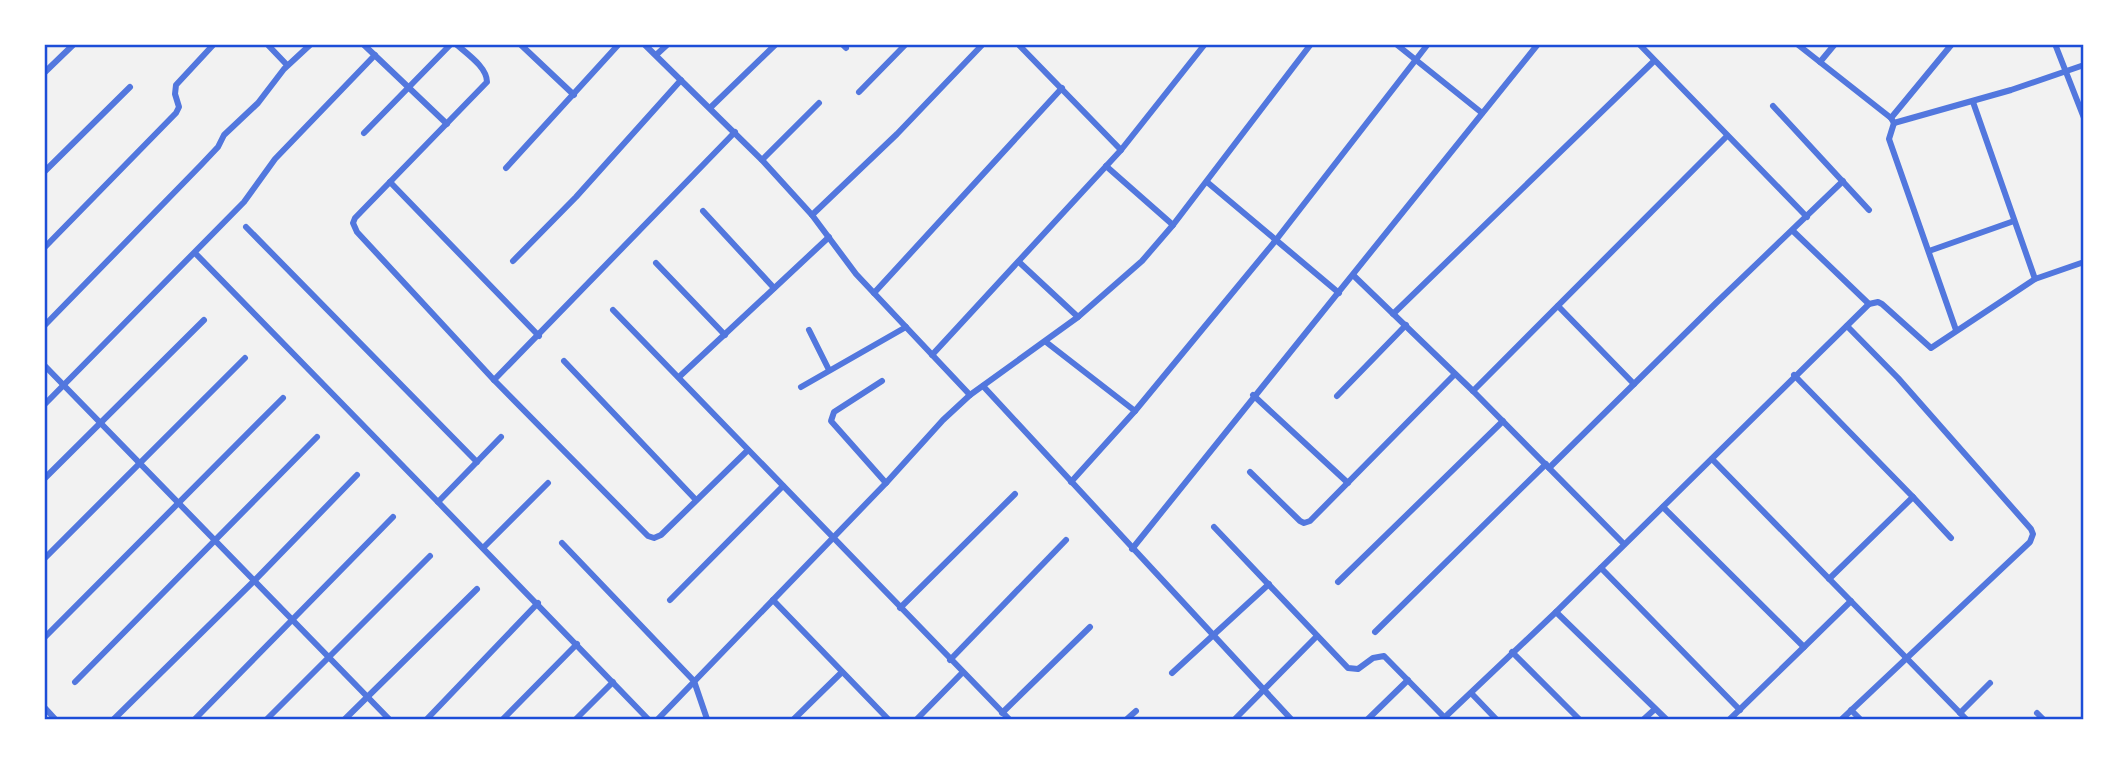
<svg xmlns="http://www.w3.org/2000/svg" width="2128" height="763" viewBox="0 0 2128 763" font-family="'Noto Serif',serif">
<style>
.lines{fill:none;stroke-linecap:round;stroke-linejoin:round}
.minor{stroke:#5277de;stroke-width:6}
.neatline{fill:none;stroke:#1d4ed8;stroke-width:2.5}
</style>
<rect width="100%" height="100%" fill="#f2f2f2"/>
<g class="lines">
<g class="minor">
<path d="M 267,44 L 287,65"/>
<path d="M 363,44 L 447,124"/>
<path d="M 456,44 C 467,54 487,67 487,82 L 355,218 L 353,223 L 357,232 L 494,380 L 648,536 L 654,538 L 661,535 L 748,450"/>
<path d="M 520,44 L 574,95"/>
<path d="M 644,44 L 762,160 L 812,215 L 856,274 L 970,395"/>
<path d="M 842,44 L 846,48"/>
<path d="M 1018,44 L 1121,150"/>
<path d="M 1396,44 L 1482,113"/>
<path d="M 1639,44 L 1807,217"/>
<path d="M 1797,44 L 1891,118 L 1894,123 L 2011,90 L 2084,65"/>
<path d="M 2055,44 L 2084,118"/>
<path d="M 656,55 L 668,44"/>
<path d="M 1820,62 L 1835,44"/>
<path d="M 44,73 L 74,44"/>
<path d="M 859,92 L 906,44"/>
<path d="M 1973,102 L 2035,279"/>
<path d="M 1773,106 L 1869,210"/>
<path d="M 710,108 L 776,44"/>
<path d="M 1891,118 L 1952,44"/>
<path d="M 1894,123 L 1889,139 L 1956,330"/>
<path d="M 364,133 L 451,44"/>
<path d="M 762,160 L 819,103"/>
<path d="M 1106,166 L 1173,225"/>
<path d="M 506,168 L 619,44"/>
<path d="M 44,172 L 130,87"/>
<path d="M 390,182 L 539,336"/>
<path d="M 1207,182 L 1339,293"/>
<path d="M 703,211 L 774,288"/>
<path d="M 812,215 L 897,134 L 983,44"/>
<path d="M 246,227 L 477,462"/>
<path d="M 1793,231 L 1869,304 L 1878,302 L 1882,304 L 1931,348 L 2035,279 L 2084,262"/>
<path d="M 44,248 L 176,113 L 179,107 L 175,94 L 176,85 L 214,44"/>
<path d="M 1929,251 L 2014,221"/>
<path d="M 195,253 L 438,502"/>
<path d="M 513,261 L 576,197 L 681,80"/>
<path d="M 1019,262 L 1078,317"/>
<path d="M 656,263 L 725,335"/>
<path d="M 1353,275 L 1473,391 L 1624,544"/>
<path d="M 874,293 L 1062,88"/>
<path d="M 1558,306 L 1634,384"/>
<path d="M 613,310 L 1009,719"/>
<path d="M 1393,314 L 1654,61"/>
<path d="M 44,326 L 201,165 L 218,147 L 224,135 L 258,103 L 284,69 L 311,44"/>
<path d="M 809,330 L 829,370"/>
<path d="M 1046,342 L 1135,411 L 1276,240 L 1428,44"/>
<path d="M 932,355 L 1121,150 L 1205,44"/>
<path d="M 564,361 L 696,500"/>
<path d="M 44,365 L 389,719"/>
<path d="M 1794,375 L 1913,497 L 1829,579"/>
<path d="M 679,377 L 829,237"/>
<path d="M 494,380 L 735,132"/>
<path d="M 882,381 L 834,412 L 831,421 L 886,483"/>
<path d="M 983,386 L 1291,719"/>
<path d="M 801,387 L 906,327"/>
<path d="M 1473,391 L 1727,136"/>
<path d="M 1253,395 L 1348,483"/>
<path d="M 1337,396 L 1406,325"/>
<path d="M 44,405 L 244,202 L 275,159 L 375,55"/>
<path d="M 501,437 L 438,502 L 648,719"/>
<path d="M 1712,459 L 1966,719"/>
<path d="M 1549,468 L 1716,303 L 1843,181"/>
<path d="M 1250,472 L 1300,521 L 1304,523 L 1310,521 L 1454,375"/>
<path d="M 44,479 L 204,320"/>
<path d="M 1071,482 L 1135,411"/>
<path d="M 1913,497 L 1951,538"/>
<path d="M 1663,507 L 1804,647 L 1730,719"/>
<path d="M 1214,527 L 1348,668 L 1358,669 L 1373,658 L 1384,656 L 1445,718"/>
<path d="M 562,543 L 694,681 L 707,719"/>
<path d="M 483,548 L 548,483"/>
<path d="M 1132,549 L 1538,44"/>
<path d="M 44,559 L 245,358"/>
<path d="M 1601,568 L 1740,710"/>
<path d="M 1338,582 L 1503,421"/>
<path d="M 670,600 L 783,486"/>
<path d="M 773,600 L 888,719"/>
<path d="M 900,608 L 1015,494"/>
<path d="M 1556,612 L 1666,719"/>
<path d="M 1375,632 L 1546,464"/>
<path d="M 45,637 L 283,398"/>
<path d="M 1804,647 L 1851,601"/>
<path d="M 1512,652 L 1579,719"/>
<path d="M 950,660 L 1066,540"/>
<path d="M 1172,673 L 1269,584"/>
<path d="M 75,682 L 317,437"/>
<path d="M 1472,694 L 1496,719"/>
<path d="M 44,707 L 55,719"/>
<path d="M 1851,710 L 1860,719"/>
<path d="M 1002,713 L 1090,627"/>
<path d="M 1960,713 L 1990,683"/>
<path d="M 2037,713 L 2043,719"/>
<path d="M 114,719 L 255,580 L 357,475"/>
<path d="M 195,719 L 393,517"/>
<path d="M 267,719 L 430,556"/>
<path d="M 345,719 L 477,589"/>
<path d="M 427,719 L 538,603"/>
<path d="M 503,719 L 577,644"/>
<path d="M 576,719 L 613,682"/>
<path d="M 658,719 L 886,483 L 943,420 L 970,395 L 1078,317 L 1142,261 L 1173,225 L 1311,44"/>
<path d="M 794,719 L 842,672"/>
<path d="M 917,719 L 962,673"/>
<path d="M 1127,719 L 1136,711"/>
<path d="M 1235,719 L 1317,636"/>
<path d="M 1368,719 L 1408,680"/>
<path d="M 1443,719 L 1556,612 L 1869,304"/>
<path d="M 1644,719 L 1655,709"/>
<path d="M 1842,719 L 2030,542 L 2033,534 L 2031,529 L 1898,378 L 1847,326"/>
</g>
</g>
<rect width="2128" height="763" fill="none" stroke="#ffffff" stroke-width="91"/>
<rect x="46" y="46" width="2036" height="672" class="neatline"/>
</svg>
